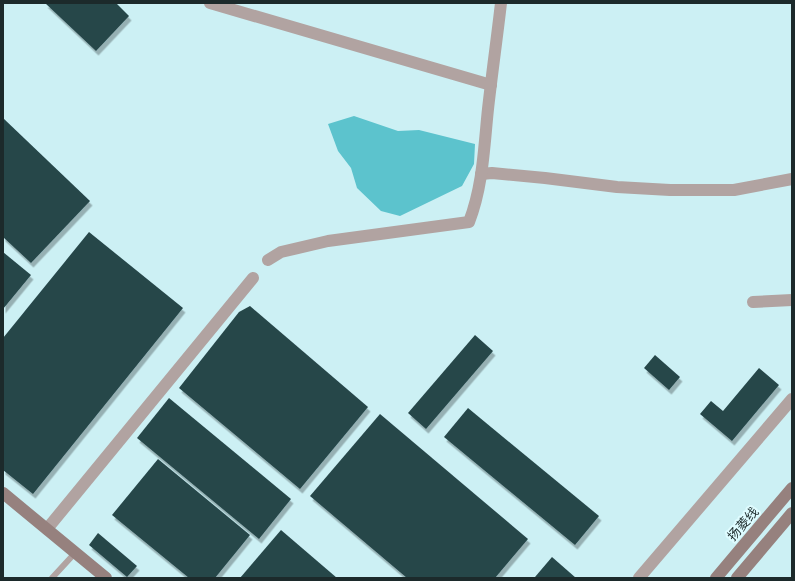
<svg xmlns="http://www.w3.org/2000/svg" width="795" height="581" viewBox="0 0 795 581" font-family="'Roboto Serif','Noto Sans SC',serif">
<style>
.water{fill:#5cc3cd}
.building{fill:#264649;filter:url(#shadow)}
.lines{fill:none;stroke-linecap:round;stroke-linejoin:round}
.lane{stroke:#b1a3a1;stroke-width:6}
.street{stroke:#b1a3a1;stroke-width:12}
.secondary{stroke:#96817e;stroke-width:12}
.labels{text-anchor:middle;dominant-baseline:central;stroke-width:4;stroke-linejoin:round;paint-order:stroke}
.street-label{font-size:13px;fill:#1c2a2b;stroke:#dffcff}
</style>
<defs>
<filter id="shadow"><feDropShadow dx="2.5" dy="4.5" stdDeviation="0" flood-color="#0004"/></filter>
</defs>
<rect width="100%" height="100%" fill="#ccf0f4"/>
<path class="water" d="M 354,116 L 398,131 L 419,130 L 475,144 L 474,164 L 462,186 L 400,216 L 381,211 L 357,188 L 351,168 L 338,151 L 328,124 Z"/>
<g class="building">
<path d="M 45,3 L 116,3 L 129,16 L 96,51 Z"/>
<path d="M 3,118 L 90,201 L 31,263 L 3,237 Z"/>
<path d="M 89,232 L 183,308 L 33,494 L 3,470 L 3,338 Z"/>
<path d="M 3,252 L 31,275 L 3,309 Z"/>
<path d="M 250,306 L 368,407 L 300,489 L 179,388 L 239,312 Z"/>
<path d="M 475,335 L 493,351 L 426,429 L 408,413 Z"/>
<path d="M 655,355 L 680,377 L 669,390 L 644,368 Z"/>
<path d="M 759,368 L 779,385 L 732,441 L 700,414 L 711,401 L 723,411 Z"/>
<path d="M 169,398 L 291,499 L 259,539 L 137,438 Z"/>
<path d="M 468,408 L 599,516 L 575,545 L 444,437 Z"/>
<path d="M 380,414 L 528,539 L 495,578 L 407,578 L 310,496 Z"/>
<path d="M 158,459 L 250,535 L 215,578 L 189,578 L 112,515 Z"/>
<path d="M 281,530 L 337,578 L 240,578 Z"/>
<path d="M 98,533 L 137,566 L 127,577 L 89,545 Z"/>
<path d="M 552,557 L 576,578 L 535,577 Z"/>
</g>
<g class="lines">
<path class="lane" d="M 52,578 L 75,553"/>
<g class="street">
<path d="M 210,3 L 491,85"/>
<path d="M 481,174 L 492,173 L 545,178 L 617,187 L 670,190 L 734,190 L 792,179"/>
<path d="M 268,260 L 281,252 L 328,241 L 469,222 C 483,186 484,147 488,109 C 492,73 497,38 501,3"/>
<path d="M 753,302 L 792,300"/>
<path d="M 47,529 L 253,278"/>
<path d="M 639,578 L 792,399"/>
</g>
<g class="secondary">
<path d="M 3,493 L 106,578"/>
<path d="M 716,578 L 792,488"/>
<path d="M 737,578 L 792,513"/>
</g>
</g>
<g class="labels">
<g class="street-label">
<text transform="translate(743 524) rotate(-49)">扬菱线</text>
</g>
</g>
<rect width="795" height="581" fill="none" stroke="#1c2a2b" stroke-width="8"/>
</svg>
